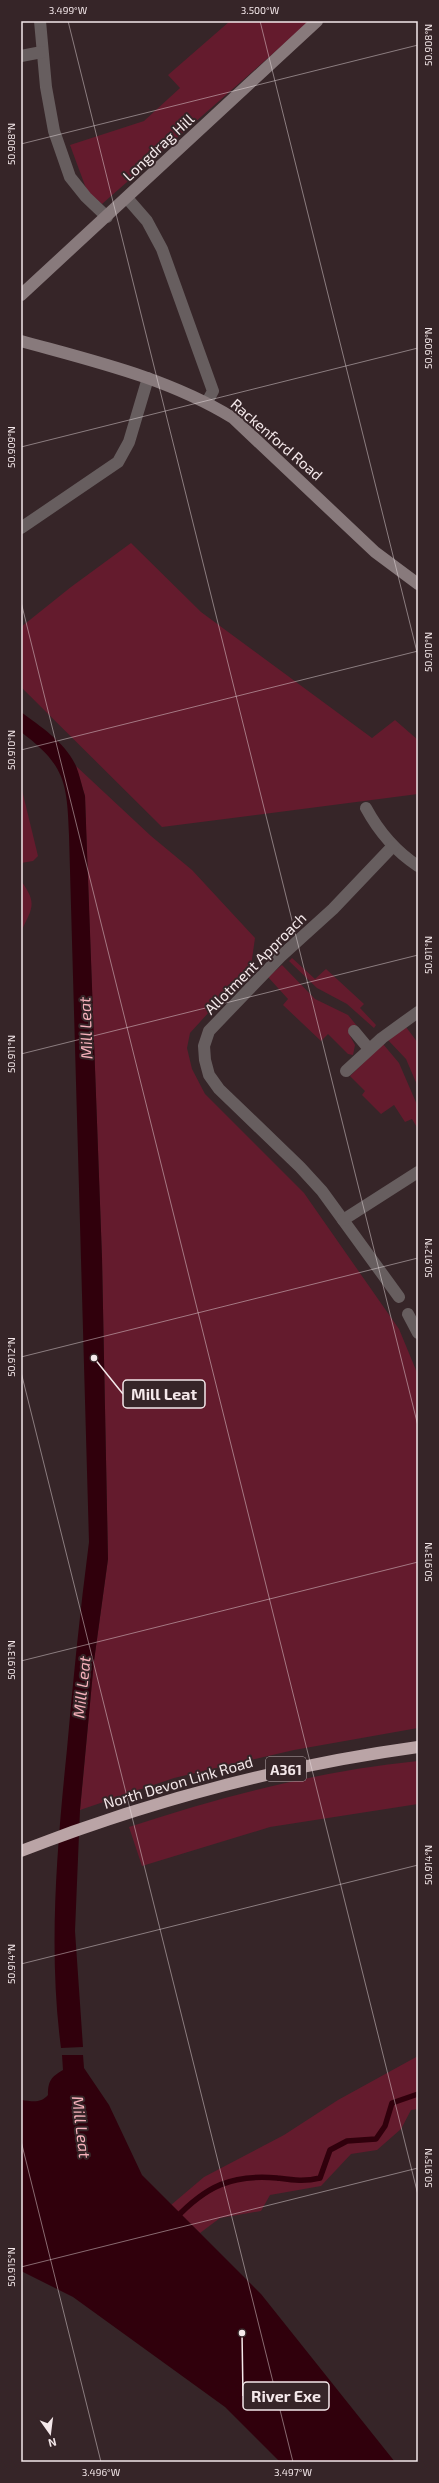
<svg xmlns="http://www.w3.org/2000/svg" width="439" height="2483" viewBox="0 0 439 2483" font-family="'Exo 2',sans-serif">
<style>
.green{fill:#641b2d}
.water{fill:#30000c}
.lines{fill:none;stroke-linecap:round;stroke-linejoin:round}
.stream{stroke:#30000c;stroke-width:5.5}
.street{stroke:#675e5f;stroke-width:12}
.secondary{stroke:#887a7c;stroke-width:12}
.highway{stroke:#baa4a6;stroke-width:12}
.ticks{fill:none;stroke:#f4e8ea;stroke-width:1;stroke-opacity:0.45}
.labels{text-anchor:middle;dominant-baseline:central;stroke-width:4;stroke-linejoin:round;paint-order:stroke}
.shield{fill:#362528;stroke:#bbaeb0;stroke-width:1}
.shield-label{font-size:14px;font-weight:bold;fill:#f4e8ea}
.street-label{font-size:15px;fill:#f4e8ea;stroke:#362528}
.water-label{font-size:16px;font-style:italic;fill:#f6b1bb;stroke:#362528}
.leader{fill:none;stroke:#f4e8ea;stroke-width:1.5}
.callout-dot{fill:#f4e8ea;stroke:#362528;stroke-width:1.5}
.callout{fill:#362528;stroke:#f4e8ea;stroke-width:1.5}
.callout-label{font-size:16px;text-anchor:middle;font-weight:bold;fill:#f4e8ea}
.neatline{fill:none;stroke:#f4e8ea;stroke-width:1.5}
.ticks-label{font-size:10px;text-anchor:middle;fill:#f4e8ea}
</style>
<rect width="100%" height="100%" fill="#362528"/>
<g class="green">
<path d="M 230,21 L 310,21 L 102,204 L 87,191 L 70,145 L 144,121 L 180,88 L 168,75 Z"/>
<path d="M 131,543 L 201,612 L 372,738 L 395,720 L 418,740 L 418,794 L 162,827 L 21,687 L 21,627 L 71,587 Z"/>
<path d="M 76,766 L 151,836 L 192,870 L 255,938 L 251,966 L 190,1033 L 187,1048 L 192,1069 L 205,1094 L 304,1193 L 399,1329 L 418,1375 L 418,1728 L 294,1750 L 174,1778 L 80,1810 L 94,1661 L 108,1559 L 102,1258 L 86,829 L 85,796 Z"/>
<path d="M 21,786 L 38,856 L 33,861 L 21,863 Z"/>
<path d="M 21,881 C 38,904 32,908 21,932 Z"/>
<path d="M 292,958 L 315,979 L 326,969 L 364,1004 L 360,1008 L 376,1025 L 374,1028 L 347,1004 L 317,988 L 289,961 Z"/>
<path d="M 282,965 L 315,999 L 348,1015 L 357,1026 L 349,1034 L 355,1045 L 353,1055 L 348,1054 L 328,1034 L 321,1041 L 283,1005 L 288,999 L 268,977 Z"/>
<path d="M 406,1027 L 418,1043 L 418,1087 L 406,1059 L 388,1040 Z"/>
<path d="M 383,1044 L 399,1063 L 418,1107 L 418,1129 L 412,1119 L 405,1122 L 394,1105 L 381,1114 L 362,1095 L 365,1091 L 350,1076 Z"/>
<path d="M 418,1761 L 418,1804 L 270,1827 L 142,1866 L 129,1827 C 223,1796 319,1771 418,1761 Z"/>
<path d="M 418,2056 L 418,2109 L 411,2110 L 401,2129 L 377,2150 L 351,2154 L 321,2186 L 270,2195 L 261,2211 L 220,2218 L 200,2233 L 171,2205 L 204,2177 L 284,2135 L 338,2100 Z"/>
</g>
<g class="water">
<path d="M 21,712 C 41,727 65,742 76,766 C 80,776 82,787 85,796 L 102,1258 L 108,1559 L 94,1661 L 80,1810 L 75,1931 L 83,2047 L 61,2048 C 48,1950 57,1847 67,1749 C 73,1680 80,1611 89,1542 L 69,835 C 67,782 65,765 21,732 Z"/>
<path d="M 62,2055 L 83,2055 L 84,2068 L 109,2105 L 142,2175 L 261,2294 L 395,2462 L 280,2462 L 225,2407 L 73,2297 L 21,2271 L 21,2100 C 32,2101 40,2104 48,2095 C 48,2081 51,2077 63,2070 Z"/>
</g>
<g class="lines">
<path class="stream" d="M 175,2219 C 206,2186 232,2174 277,2178 C 292,2180 304,2182 320,2178 L 330,2150 L 347,2141 L 376,2139 L 385,2126 L 392,2103 L 418,2094"/>
<g class="street">
<path d="M 40,21 L 46,87 L 54,131 L 70,177 L 86,197 L 107,217"/>
<path d="M 21,56 L 42,52"/>
<path d="M 127,198 L 147,221 L 162,249 L 213,391 L 207,402"/>
<path d="M 21,528 L 118,462 L 129,442 L 148,378"/>
<path d="M 366,808 C 379,832 395,851 418,866"/>
<path d="M 393,846 L 333,909 L 280,957 L 209,1031 L 204,1046 L 205,1060 L 209,1075 L 219,1089 L 300,1167 L 322,1191 L 399,1297"/>
<path d="M 354,1031 L 369,1049"/>
<path d="M 346,1071 L 382,1038 L 418,1012"/>
<path d="M 343,1220 L 418,1172"/>
<path d="M 408,1314 L 418,1333"/>
</g>
<g class="secondary">
<path d="M 21,295 L 317,21"/>
<path d="M 21,341 C 93,361 168,378 233,418 L 375,552 L 418,584"/>
</g>
<path class="highway" d="M 21,1851 C 152,1800 279,1766 418,1747"/>
</g>
<path class="ticks" d="M 68,21 L 418,1426M 260,21 L 418,656M 21,144 L 418,45M 21,447 L 418,348M 21,602 L 418,2195M 21,750 L 418,651M 21,1054 L 418,955M 21,1357 L 418,1258M 21,1372 L 293,2462M 21,1661 L 418,1562M 21,1964 L 418,1865M 21,2141 L 101,2462M 21,2267 L 418,2168"/>
<g class="labels">
<rect class="shield" x="266" y="1757" width="40" height="24" rx="3"/>
<g class="shield-label">
<text x="286" y="1769">A361</text>
</g>
<g class="street-label">
<text transform="translate(158 147) rotate(-43)">Longdrag Hill</text>
<text transform="translate(277 439) rotate(41)">Rackenford Road</text>
<text transform="translate(255 963) rotate(-45)">Allotment Approach</text>
<text transform="translate(178 1782) rotate(-16)">North Devon Link Road</text>
</g>
<g class="water-label">
<text transform="translate(85 1028) rotate(-92)">Mill Leat</text>
<text transform="translate(81 1687) rotate(-84)">Mill Leat</text>
<text transform="translate(82 2127) rotate(83)">Mill Leat</text>
</g>
</g>
<path class="leader" d="M94 1358L123 1394M242 2333L243 2396"/>
<g class="callout-dot">
<circle cx="94" cy="1358" r="4"/>
<circle cx="242" cy="2333" r="4"/>
</g>
<g class="callout">
<rect x="123" y="1380" width="82" height="28" rx="4"/>
<rect x="243" y="2382" width="86" height="28" rx="4"/>
</g>
<g class="callout-label">
<text x="164" y="1400">Mill Leat</text>
<text x="286" y="2402">River Exe</text>
</g>
<rect width="439" height="2483" fill="none" stroke="#362528" stroke-width="44"/>
<g transform="translate(50 2433) rotate(166)" stroke="#362528" stroke-width="3" paint-order="stroke">
<path d="M0-3L7 15L0 10L-7 15Z" fill="#f4e8ea"/>
<text y="-6" font-size="11" font-weight="bold" text-anchor="middle" fill="#f4e8ea">N</text>
</g>
<rect x="22" y="22" width="395" height="2439" class="neatline"/>
<g class="ticks-label">
<text x="68" y="14">3.499°W</text>
<text x="260" y="14">3.500°W</text>
<text transform="translate(428 45) rotate(-90)" y="4">50.908°N</text>
<text transform="translate(11 144) rotate(-90)" y="4">50.908°N</text>
<text transform="translate(428 348) rotate(-90)" y="4">50.909°N</text>
<text transform="translate(11 447) rotate(-90)" y="4">50.909°N</text>
<text transform="translate(428 652) rotate(-90)" y="4">50.910°N</text>
<text transform="translate(11 750) rotate(-90)" y="4">50.910°N</text>
<text transform="translate(428 955) rotate(-90)" y="4">50.911°N</text>
<text transform="translate(11 1054) rotate(-90)" y="4">50.911°N</text>
<text transform="translate(428 1258) rotate(-90)" y="4">50.912°N</text>
<text transform="translate(11 1357) rotate(-90)" y="4">50.912°N</text>
<text transform="translate(428 1562) rotate(-90)" y="4">50.913°N</text>
<text transform="translate(11 1660) rotate(-90)" y="4">50.913°N</text>
<text transform="translate(428 1865) rotate(-90)" y="4">50.914°N</text>
<text transform="translate(11 1964) rotate(-90)" y="4">50.914°N</text>
<text transform="translate(428 2168) rotate(-90)" y="4">50.915°N</text>
<text transform="translate(11 2267) rotate(-90)" y="4">50.915°N</text>
<text x="101" y="2476">3.496°W</text>
<text x="293" y="2476">3.497°W</text>
</g>
</svg>
